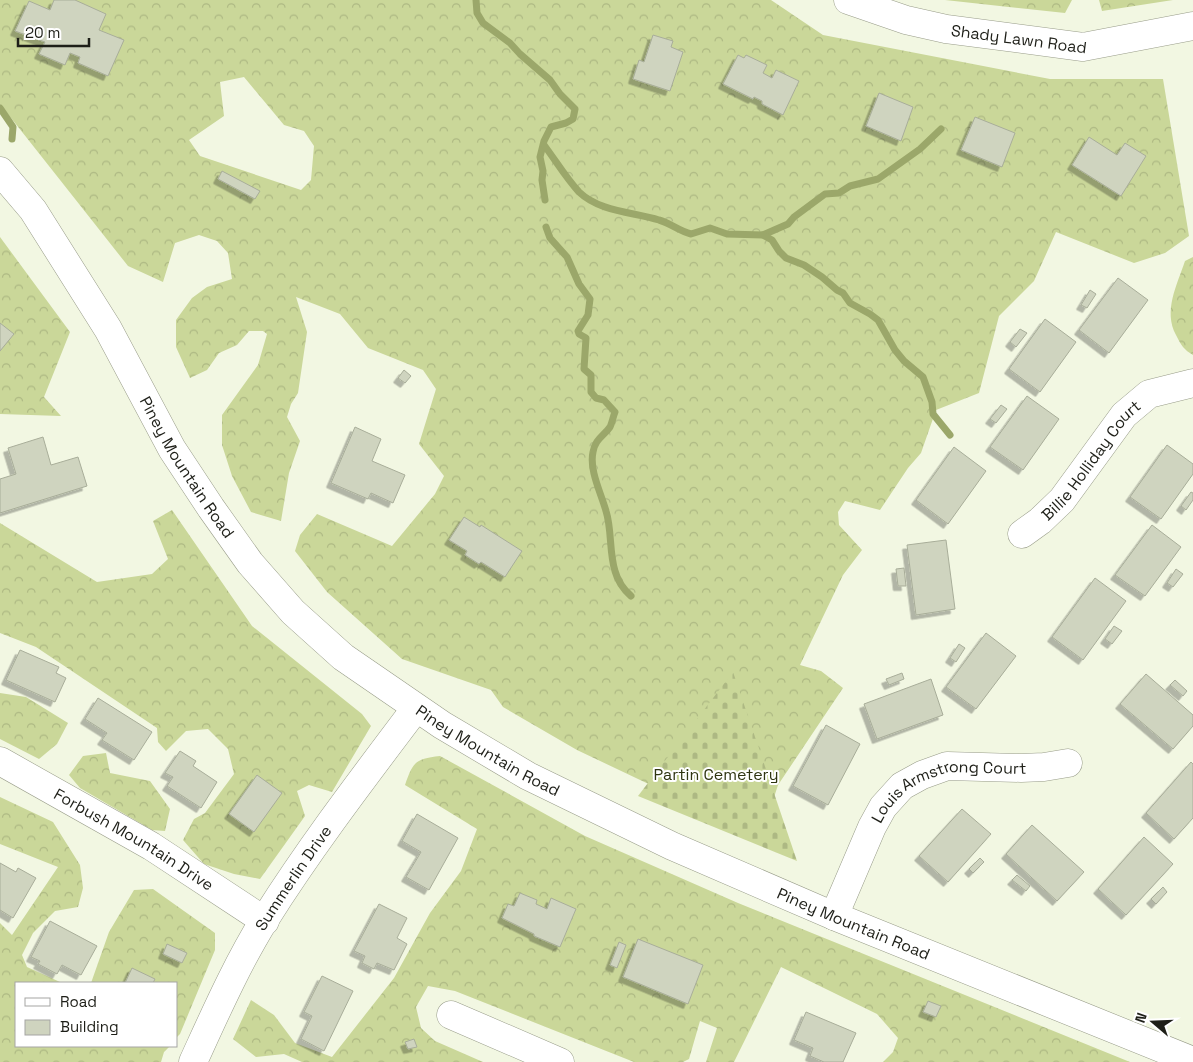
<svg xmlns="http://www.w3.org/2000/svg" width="1193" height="1062" viewBox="0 0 1193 1062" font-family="'Space Grotesk',sans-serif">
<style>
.forest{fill:url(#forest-crowns);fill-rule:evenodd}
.cemetery{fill:url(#cemetery-stones)}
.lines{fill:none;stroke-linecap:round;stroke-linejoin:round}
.stream{stroke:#9ba76a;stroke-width:7}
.building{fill:#cfd4bf;stroke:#a8ad99;filter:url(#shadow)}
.minor-casing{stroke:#989c89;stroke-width:29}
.minor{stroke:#fff;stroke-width:28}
.labels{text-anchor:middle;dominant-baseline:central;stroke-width:4;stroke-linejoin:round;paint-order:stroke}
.street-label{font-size:16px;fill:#1e1f18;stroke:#fff}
.park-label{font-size:16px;fill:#2f3511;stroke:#fff}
</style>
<defs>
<pattern id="forest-crowns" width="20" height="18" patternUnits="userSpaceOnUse" patternTransform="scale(1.25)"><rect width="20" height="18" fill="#cad799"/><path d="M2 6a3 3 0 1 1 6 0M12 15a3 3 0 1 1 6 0" fill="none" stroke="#adb883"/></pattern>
<pattern id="cemetery-stones" width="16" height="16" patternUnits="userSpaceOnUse" patternTransform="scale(1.25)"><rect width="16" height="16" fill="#cad799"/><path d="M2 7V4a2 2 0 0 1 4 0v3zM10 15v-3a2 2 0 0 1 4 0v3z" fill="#adb883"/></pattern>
<filter id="shadow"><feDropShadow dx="-4.5" dy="4.5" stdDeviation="0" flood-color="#0004"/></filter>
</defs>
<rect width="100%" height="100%" fill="#f2f7e2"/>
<g class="forest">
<path d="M 0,0 L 771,0 L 823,35 L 1050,79 L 1163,79 L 1189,236 L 1165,253 L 1134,263 L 1056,232 L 1034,281 L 999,316 L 979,393 L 936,410 L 921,453 L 908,468 L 880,510 L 845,501 L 838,512 L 839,525 L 862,550 L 843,575 L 800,665 L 821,671 L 843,688 L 778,785 L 765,825 L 678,798 L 577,750 L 503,707 L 491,690 L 402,659 L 327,592 L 295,551 L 300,535 L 317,514 L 392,546 L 435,494 L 444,476 L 419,444 L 436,389 L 423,370 L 368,348 L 340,314 L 296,297 L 307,332 L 298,393 L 291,404 L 287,417 L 300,441 L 289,473 L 281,521 L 251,512 L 232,476 L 222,445 L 222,415 L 258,365 L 267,334 L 263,331 L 249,331 L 237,345 L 219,353 L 207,370 L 190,378 L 176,347 L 176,320 L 192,298 L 207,287 L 232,279 L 228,253 L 217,241 L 199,235 L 175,243 L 163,282 L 128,266 L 0,104 ZM 244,77 L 284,125 L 304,131 L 314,146 L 311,180 L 301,190 L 200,156 L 189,140 L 224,116 L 220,82 Z"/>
<path d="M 945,0 L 1072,0 L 1065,13 Z"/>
<path d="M 1099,0 L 1173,0 L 1102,11 Z"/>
<path d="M 0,237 L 70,332 L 44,397 L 61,416 L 0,414 Z"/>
<path d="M 1193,257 L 1193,355 C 1184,350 1181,345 1176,335 C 1163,311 1177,285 1185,261 Z"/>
<path d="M 172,510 L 252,626 L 362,714 L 371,726 L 332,792 L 309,785 L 297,791 L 305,816 L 260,879 L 234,874 L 204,864 L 183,840 L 194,819 L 205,813 L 234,774 L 228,749 L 208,729 L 186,731 L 166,751 L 158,742 L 157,728 L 36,647 L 0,633 L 0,523 L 97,582 L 152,574 L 168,559 L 153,521 Z"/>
<path d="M 0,693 L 26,697 L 68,723 L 57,744 L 39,759 L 0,739 Z"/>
<path d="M 106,753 L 110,773 L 150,781 L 170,809 L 165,831 L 152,830 L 80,788 L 69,775 L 83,756 Z"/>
<path d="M 440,756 L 585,836 L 738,903 L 1130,1062 L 883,1062 L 893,1052 L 898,1038 L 877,1014 L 781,967 L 734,1062 L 706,1062 L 717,1028 L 700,1021 L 689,1059 L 683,1062 L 634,1062 L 455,991 L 428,986 L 416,1007 L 421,1028 L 435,1041 L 483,1062 L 302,1062 L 284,1054 L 256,1057 L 233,1039 L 251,1000 L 274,1015 L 295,1043 L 332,1057 L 394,978 L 430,913 L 461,871 L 477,829 L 405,785 C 413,762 415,759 440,756 Z"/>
<path d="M 0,797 L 53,822 L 80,865 L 83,888 L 78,907 L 55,911 L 33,933 L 22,955 L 27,967 L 60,982 L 69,983 L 16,983 L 16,1046 L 170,1046 L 164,1052 L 161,1062 L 0,1062 L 0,923 L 12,935 L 58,867 L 0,844 Z"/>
<path d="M 153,889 L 215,933 L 215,950 L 180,1034 L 176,1038 L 176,983 L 91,983 L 109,932 L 134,890 Z"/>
</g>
<path class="cemetery" d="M 733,672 L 797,861 L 638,796 Z"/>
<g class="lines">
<g class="stream">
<path d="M 476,0 L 477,13 L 483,23 L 510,43 L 520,54 L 550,80 L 560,94 L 575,109 L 573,119 L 566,123 L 551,127 L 544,141 L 540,157 L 543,171 L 542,180 L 545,200"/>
<path d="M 0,108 L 13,127 L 12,139"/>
<path d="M 544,145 C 556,161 566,178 579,192 C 600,212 633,212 659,220 C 670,223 679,231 691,234 L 710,228 L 727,234 L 763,235 L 788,224 L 794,217 L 825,194 L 839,193 L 850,186 L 878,179 L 920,149 L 941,129"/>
<path d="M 546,227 L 550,238 L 567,257 L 579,284 L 590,299 L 588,315 L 578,331 L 579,334 L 586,338 L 584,369 L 591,375 L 591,392 L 596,398 L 604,400 L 615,412 C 613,417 612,423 610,427 C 604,436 595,439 593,452 C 589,470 601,493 606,511 C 612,530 609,552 615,571 C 618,582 623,589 631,596"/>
<path d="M 763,235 L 772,240 L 779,251 L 786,258 L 804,265 L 822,277 L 837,290 L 843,293 L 850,303 L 870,314 L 878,320 L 895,350 L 904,361 L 923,377 L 932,402 L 933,414 L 950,435"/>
</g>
</g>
<g class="building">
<path d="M 54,0 L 75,0 L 106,14 L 99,30 L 124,40 L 108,76 L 78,63 L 80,57 L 70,53 L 65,65 L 39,54 L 45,42 L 15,31 L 29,1 L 50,10 Z"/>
<path d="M 653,35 L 673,41 L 671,47 L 683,52 L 670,91 L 633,79 L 639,60 L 644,62 Z"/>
<path d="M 738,55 L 744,58 L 746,55 L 767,65 L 763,73 L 772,78 L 776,70 L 799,81 L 783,115 L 762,104 L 762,101 L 754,97 L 753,99 L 723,84 Z"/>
<path d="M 879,93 L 913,107 L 901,141 L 866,126 Z"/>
<path d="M 975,117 L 1015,133 L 1002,167 L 961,150 Z"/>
<path d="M 1089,137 L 1117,155 L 1125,143 L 1146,156 L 1121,196 L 1072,165 Z"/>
<path d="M 222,171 L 260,191 L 255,199 L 218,179 Z"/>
<path d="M 1118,278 L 1148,300 L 1109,353 L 1079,330 Z"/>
<path d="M 1090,290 L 1096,294 L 1087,308 L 1081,305 Z"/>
<path d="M 1045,319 L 1076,342 L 1040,392 L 1009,369 Z"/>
<path d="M 0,323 L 14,334 L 0,351 Z"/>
<path d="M 1020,329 L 1027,333 L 1016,347 L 1010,342 Z"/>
<path d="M 404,370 L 411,376 L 405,383 L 398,378 Z"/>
<path d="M 1027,396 L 1059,419 L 1023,470 L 990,447 Z"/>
<path d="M 1001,405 L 1007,409 L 996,423 L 990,419 Z"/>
<path d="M 355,427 L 381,439 L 372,461 L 405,475 L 393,503 L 371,493 L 368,499 L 331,483 Z"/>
<path d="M 43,437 L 51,465 L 78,457 L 87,486 L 0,513 L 0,479 L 16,474 L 8,448 Z"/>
<path d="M 1167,445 L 1193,464 L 1193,474 L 1161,519 L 1130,497 Z"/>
<path d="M 954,447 L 986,471 L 948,524 L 916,500 Z"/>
<path d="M 1191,492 L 1193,493 L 1193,500 L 1186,510 L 1181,506 Z"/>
<path d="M 464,517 L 480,527 L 481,525 L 522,551 L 505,577 L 481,562 L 479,564 L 465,555 L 467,551 L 449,540 Z"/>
<path d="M 1152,525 L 1181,547 L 1145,596 L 1115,575 Z"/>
<path d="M 946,540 L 955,609 L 916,615 L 907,545 Z"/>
<path d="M 904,568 L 906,586 L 898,586 L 896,569 Z"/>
<path d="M 1176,569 L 1183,574 L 1173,587 L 1167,583 Z"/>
<path d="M 1095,578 L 1126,601 L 1083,660 L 1052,637 Z"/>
<path d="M 1114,626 L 1122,631 L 1112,644 L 1105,639 Z"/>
<path d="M 986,633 L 1016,656 L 976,709 L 946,687 Z"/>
<path d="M 959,644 L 965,648 L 956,662 L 950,658 Z"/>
<path d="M 20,650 L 59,667 L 56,673 L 66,678 L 55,702 L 6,680 Z"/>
<path d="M 902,673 L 904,679 L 889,685 L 886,679 Z"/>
<path d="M 1146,674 L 1193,715 L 1193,726 L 1173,749 L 1120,704 Z"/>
<path d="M 931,679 L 943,715 L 877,739 L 864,704 Z"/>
<path d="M 1175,680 L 1187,691 L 1183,696 L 1170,685 Z"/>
<path d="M 98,698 L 152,732 L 134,760 L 102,740 L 107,733 L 85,719 Z"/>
<path d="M 826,725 L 860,744 L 828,805 L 793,786 Z"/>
<path d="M 180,751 L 196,761 L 193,766 L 217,782 L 201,808 L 167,786 L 173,777 L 165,773 Z"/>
<path d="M 1191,762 L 1193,764 L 1193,818 L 1174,839 L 1146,813 Z"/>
<path d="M 257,775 L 282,793 L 254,832 L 229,814 Z"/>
<path d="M 962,809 L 991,834 L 948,882 L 919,856 Z"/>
<path d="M 417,814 L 458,838 L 429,890 L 406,877 L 421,852 L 402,841 Z"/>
<path d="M 1032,825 L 1084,872 L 1057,901 L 1006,854 Z"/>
<path d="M 1144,837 L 1173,864 L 1126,915 L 1098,889 Z"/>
<path d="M 980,858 L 984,862 L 973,873 L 969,869 Z"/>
<path d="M 0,863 L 16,872 L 18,868 L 36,878 L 13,918 L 0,910 Z"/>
<path d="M 1017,875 L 1030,886 L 1026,891 L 1012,880 Z"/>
<path d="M 1163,887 L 1167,892 L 1156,904 L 1151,899 Z"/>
<path d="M 520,893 L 537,900 L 536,904 L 547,909 L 551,898 L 576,909 L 560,947 L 534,936 L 534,934 L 502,918 L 508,904 L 514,906 Z"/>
<path d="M 379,904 L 407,918 L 397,938 L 407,944 L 394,970 L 377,963 L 374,969 L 362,963 L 365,956 L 354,951 Z"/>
<path d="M 50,921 L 97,946 L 81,975 L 62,965 L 57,974 L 38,964 L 40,961 L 31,957 Z"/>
<path d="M 638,939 L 703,965 L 688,1004 L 623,977 Z"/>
<path d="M 619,942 L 626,945 L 617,968 L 610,965 Z"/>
<path d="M 167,944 L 187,953 L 182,963 L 163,954 Z"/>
<path d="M 132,968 L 155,979 L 153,983 L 125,983 Z"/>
<path d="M 322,976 L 353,991 L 324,1051 L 301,1039 L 312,1016 L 304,1012 Z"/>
<path d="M 928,1001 L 941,1006 L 936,1017 L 923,1012 Z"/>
<path d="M 806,1012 L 856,1033 L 843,1062 L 824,1062 L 810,1056 L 813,1048 L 794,1040 Z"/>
<path d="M 414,1039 L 417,1047 L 408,1049 L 405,1042 Z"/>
</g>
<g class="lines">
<defs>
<g id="minor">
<path id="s1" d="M 848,0 L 906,20 L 946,29 L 1083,47 L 1193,26"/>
<path id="s2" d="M 0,171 L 33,210 L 108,329 L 172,449 L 211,508 L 250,563 L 293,612 L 343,657 L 442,725 L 528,776 L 672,846 L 834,916 L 1193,1061"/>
<path id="s3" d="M 1022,534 L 1040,521 L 1062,500 L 1124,415 L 1149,394 L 1193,383"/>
<path id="s4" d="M 0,761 L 151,846 L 265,921"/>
<path id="s5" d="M 834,916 L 872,827 L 883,807 L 902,786 L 922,775 L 947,766 L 1021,768 L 1044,767 L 1068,763"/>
<path d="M 451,1015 L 560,1062"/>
<path id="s6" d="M 193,1062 C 215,1014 237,964 265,919 C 311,846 364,777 416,708"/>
</g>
</defs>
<use href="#minor" class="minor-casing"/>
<use href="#minor" class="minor"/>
</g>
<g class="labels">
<g class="street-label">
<text stroke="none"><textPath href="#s1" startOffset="176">Shady Lawn Road</textPath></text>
<text stroke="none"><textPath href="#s3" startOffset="102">Billie Holliday Court</textPath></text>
<text stroke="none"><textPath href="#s2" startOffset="351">Piney Mountain Road</textPath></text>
<text stroke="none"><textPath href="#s2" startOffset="771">Piney Mountain Road</textPath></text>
<text stroke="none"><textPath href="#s5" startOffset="190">Louis Armstrong Court</textPath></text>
<text stroke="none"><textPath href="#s4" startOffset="155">Forbush Mountain Drive</textPath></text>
<text stroke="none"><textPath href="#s6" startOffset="210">Summerlin Drive</textPath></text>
<text stroke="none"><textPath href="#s2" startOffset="1176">Piney Mountain Road</textPath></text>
</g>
<g class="park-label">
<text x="716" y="774">Partin Cemetery</text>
</g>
</g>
<rect x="15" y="982" width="162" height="65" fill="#ffffff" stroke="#a5a5a3"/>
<rect x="25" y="998" width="25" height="8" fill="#ffffff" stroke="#a5a5a3"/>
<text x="60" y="1007" font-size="15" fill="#1e1f18">Road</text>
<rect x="25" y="1020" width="25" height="15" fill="#cfd4bf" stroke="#a5a5a3"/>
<text x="60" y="1032" font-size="15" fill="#1e1f18">Building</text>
<g transform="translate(1153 1022) rotate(289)" stroke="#ffffff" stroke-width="4" paint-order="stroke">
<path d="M0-4L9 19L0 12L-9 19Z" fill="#1e1f18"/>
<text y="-8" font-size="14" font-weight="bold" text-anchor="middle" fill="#1e1f18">N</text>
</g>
<path d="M18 38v8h71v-8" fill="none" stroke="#1e1f18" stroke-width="2.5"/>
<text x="25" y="38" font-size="15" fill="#1e1f18" stroke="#ffffff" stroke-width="4" paint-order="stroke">20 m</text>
</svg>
